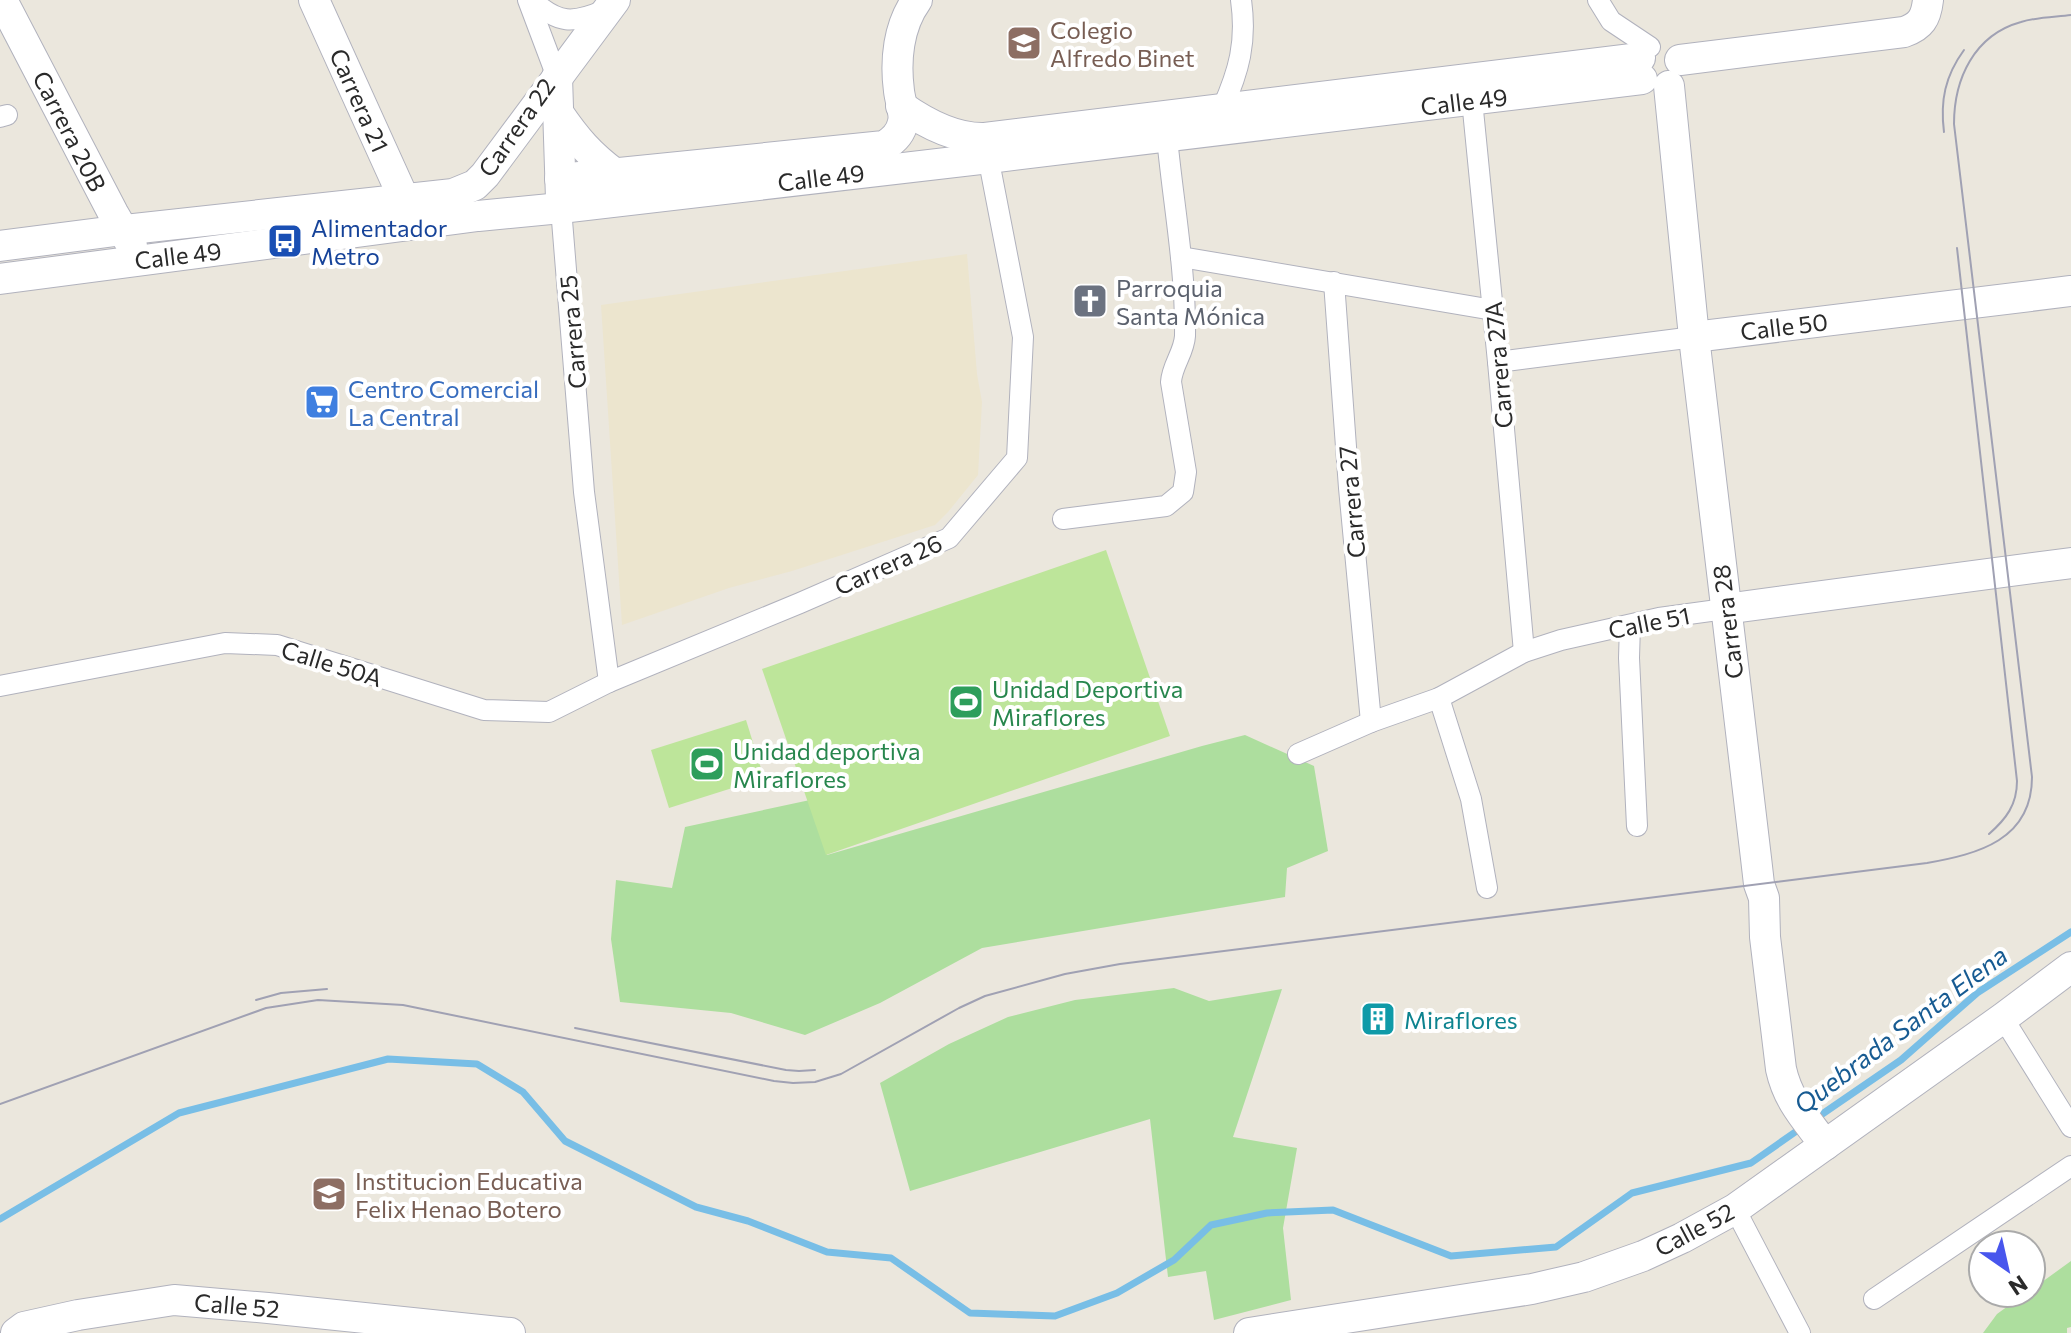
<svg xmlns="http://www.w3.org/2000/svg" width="2071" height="1333" viewBox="0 0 2071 1333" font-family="Commissioner,sans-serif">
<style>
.education{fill:#ece5ce}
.green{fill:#adde9e}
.pitch{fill:#bde59a}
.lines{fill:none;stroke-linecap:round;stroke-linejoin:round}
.stream{stroke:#78bee6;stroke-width:7}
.street-casing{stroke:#b1b2bd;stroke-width:22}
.secondary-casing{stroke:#b1b2bd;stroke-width:32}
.street{stroke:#fff;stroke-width:20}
.secondary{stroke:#fff;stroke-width:30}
.tram{stroke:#a0a1b3;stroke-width:2}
.labels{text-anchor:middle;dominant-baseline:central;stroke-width:8;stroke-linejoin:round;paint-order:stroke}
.education-label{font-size:24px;fill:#785e54;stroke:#fff;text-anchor:start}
.street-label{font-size:24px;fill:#2a2a2a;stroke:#fff}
.transit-label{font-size:24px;fill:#164399;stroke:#fff;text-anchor:start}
.worship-label{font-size:24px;fill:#5b616d;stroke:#fff;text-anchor:start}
.shop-label{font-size:24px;fill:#366cbe;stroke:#fff;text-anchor:start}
.leisure-label{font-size:24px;fill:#27864d;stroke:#fff;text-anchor:start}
.culture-label{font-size:24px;fill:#0d838f;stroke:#fff;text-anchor:start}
.water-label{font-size:26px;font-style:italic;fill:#175b92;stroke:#fff}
</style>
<rect width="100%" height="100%" fill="#ebe7dd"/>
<path class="education" d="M 967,254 L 977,374 L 982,402 L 978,475 L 948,512 L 935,525 L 792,571 L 729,588 L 622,625 L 601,305 Z"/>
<g class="green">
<path d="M 1245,735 L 1314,766 L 1328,851 L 1287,868 L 1285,897 L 982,948 L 880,1003 L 805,1035 L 731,1013 L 620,1002 L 611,939 L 616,880 L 672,888 L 685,827 L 810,800 L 827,855 L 1202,746 Z"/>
<path d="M 1174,988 L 1209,1001 L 1282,989 L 1233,1137 L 1297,1148 L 1283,1228 L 1291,1300 L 1214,1320 L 1206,1271 L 1168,1277 L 1150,1119 L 910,1191 L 880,1083 L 949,1044 L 1008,1017 L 1075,1000 Z"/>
<path d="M 2071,1261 L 2071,1327 L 2067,1328 L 2067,1333 L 1983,1333 L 1997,1314 L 2026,1293 L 2031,1293 L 2031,1290 Z"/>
</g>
<g class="pitch">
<path d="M 1106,550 L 1170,736 L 826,855 L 762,669 Z"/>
<path d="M 746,720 L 764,778 L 669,808 L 651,750 Z"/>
</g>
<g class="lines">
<g class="stream">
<path d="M 1815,1119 L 1901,1060 L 1977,993 L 2071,932"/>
<path d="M 0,1219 L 179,1113 L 388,1059 L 477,1064 L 523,1092 L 565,1141 L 696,1207 L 748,1221 L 827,1252 L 891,1258 L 970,1313 L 1055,1316 L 1117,1293 L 1174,1260 L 1211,1225 L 1267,1213 L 1333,1210 L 1451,1256 L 1556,1247 L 1632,1193 L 1751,1163 L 1801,1128"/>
</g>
<defs>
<g id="street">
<path d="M 528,0 L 557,77"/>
<path d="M 532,0 C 558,24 573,24 605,10"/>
<path d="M 1598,0 L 1611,21 L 1650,47"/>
<path d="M 1471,90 L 1498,362 L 1524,652"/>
<path d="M 1222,109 C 1239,71 1247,42 1241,0"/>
<path d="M 0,117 L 7,115"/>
<path d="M 561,208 L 584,492 L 609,682"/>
<path d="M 1181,257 L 1493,310"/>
<path d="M 1334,282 L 1349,488 L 1371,722"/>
<path d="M 1498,362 L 1694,337"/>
<path d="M 1063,519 L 1166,506 L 1183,492 L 1186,472 L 1171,382 C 1172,365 1184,353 1185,336 C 1186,266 1172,197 1166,127"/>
<path d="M 1630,625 L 1629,658 L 1637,826"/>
<path d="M 0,686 L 225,643 L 277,645 L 484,710 L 549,712 L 609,682 L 800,603 L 949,538 L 1017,458 L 1023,337 L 986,146"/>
<path d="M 1439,698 L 1471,799 L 1487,888"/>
<path d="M 1298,754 L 1371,722 L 1439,698 L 1524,652 L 1561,640 L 1659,618 L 1725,609"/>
<path d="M 2003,1018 L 2071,1127"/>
<path d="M 1735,1209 L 1800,1333"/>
<path d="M 1874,1299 L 2071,1166"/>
</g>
<g id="secondary">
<path d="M 2,0 L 113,213 L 132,246"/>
<path d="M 314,0 L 405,201"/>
<path d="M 1680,60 L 1904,32 C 1921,26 1926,18 1928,0"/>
<path d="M 557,77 L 561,199"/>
<path d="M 1669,86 L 1694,337 L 1756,858 L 1759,884 L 1764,898 L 1765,937 L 1781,1069 C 1788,1101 1806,1119 1825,1145"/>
<path d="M 901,106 C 925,123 955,139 985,138 L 1640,58"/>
<path d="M 559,114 C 576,139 590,155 614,173"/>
<path d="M 560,179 L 884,146 C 893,141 901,133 903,122 C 905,114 900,100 899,91 C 895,61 898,26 917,0"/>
<path d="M 0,246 L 123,230 L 453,194 L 475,185 L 485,175 L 615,0"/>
<path d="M 0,279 L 478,216 L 561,208 L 989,158 L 1642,79"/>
<path d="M 1694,337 L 2071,291"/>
<path d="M 1725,609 L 2071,563"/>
<path d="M 16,1333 L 24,1327 L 78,1315 L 174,1300 L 268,1308 L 510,1333"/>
<path d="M 1249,1333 L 1532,1289 L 1584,1277 L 1643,1256 L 1682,1238 L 1735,1209 L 2003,1018 L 2071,967"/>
</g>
</defs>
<use href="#street" class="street-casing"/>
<use href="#secondary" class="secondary-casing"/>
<use href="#street" class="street"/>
<use href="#secondary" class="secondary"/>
<g class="tram">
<path d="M 1944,132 C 1940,101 1945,76 1964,50"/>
<path d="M 1957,248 L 2017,781 C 2017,805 2006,819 1989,834"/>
<path d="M 256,1000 L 281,993 L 327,989"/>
<path d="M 575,1028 L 786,1070 L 799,1071 L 815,1070"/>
<path d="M 0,1104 L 266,1008 L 318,1000 L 403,1005 L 774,1081 L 793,1083 L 815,1082 L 841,1074 L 959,1008 L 985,996 L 1065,974 L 1120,964 L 1927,863 C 1978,854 2032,840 2032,777 L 1954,124 C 1954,79 1974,35 2021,22 C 2037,17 2055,17 2071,15"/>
</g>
</g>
<defs>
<symbol id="school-square" viewBox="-11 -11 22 22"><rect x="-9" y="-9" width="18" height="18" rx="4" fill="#8d6e63" stroke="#fff"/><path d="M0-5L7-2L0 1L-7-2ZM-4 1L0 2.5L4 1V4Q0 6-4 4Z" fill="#fff"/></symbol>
<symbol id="bus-square" viewBox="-11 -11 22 22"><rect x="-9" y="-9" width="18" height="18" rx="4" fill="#1a4fb4" stroke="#fff"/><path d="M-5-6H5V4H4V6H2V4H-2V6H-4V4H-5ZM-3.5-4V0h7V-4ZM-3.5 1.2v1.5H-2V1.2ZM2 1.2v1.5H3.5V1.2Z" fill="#fff"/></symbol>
<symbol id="church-square" viewBox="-11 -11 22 22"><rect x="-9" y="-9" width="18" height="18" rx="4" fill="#6b7280" stroke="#fff"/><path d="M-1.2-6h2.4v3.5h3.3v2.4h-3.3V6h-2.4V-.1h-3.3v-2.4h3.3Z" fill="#fff"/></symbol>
<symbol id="supermarket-square" viewBox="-11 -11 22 22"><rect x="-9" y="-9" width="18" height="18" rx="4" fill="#3f7fe0" stroke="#fff"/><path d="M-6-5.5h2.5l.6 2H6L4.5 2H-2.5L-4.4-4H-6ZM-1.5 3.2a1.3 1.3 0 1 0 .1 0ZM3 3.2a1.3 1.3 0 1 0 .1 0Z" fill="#fff"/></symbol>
<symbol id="stadium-square" viewBox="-11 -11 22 22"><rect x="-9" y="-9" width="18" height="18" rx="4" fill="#2e9e5b" stroke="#fff"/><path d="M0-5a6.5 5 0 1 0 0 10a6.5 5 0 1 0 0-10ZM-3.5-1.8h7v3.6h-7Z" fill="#fff"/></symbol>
<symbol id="building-square" viewBox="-11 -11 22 22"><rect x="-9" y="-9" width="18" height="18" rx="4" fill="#0f9aa8" stroke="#fff"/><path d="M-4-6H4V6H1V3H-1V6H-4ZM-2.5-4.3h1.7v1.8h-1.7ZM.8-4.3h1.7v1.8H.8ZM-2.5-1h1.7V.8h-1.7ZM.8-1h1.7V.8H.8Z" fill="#fff"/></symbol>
</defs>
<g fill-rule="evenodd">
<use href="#school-square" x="1004" y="23" width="40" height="40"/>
<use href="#bus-square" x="265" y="221" width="40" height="40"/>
<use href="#church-square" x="1070" y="281" width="40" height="40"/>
<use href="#supermarket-square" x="302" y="382" width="40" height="40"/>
<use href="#stadium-square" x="946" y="682" width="40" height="40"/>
<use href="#stadium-square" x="687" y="744" width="40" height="40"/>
<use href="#building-square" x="1358" y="999" width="40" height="40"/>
<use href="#school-square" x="309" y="1174" width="40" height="40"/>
</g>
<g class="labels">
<g class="education-label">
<text x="1050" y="29">Colegio<tspan x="1050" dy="28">Alfredo Binet</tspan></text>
<text x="355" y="1180">Institucion Educativa<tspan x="355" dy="28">Felix Henao Botero</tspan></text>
</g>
<g class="street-label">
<text transform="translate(360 100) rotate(66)">Carrera 21</text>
<text transform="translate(1464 101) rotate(-7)">Calle 49</text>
<text transform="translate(516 127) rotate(-55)">Carrera 22</text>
<text transform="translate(70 131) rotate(63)">Carrera 20B</text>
<text transform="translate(821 177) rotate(-7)">Calle 49</text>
<text transform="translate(178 255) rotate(-7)">Calle 49</text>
<text transform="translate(1784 326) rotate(-7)">Calle 50</text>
<text transform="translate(572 332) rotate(-95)">Carrera 25</text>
<text transform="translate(1498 365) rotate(-95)">Carrera 27A</text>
<text transform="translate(1351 502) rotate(-95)">Carrera 27</text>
<text transform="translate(888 564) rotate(-24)">Carrera 26</text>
<text transform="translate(1649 622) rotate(-11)">Calle 51</text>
<text transform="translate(1727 622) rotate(-97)">Carrera 28</text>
<text transform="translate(332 663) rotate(17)">Calle 50A</text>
<text transform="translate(1694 1229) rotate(-28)">Calle 52</text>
<text transform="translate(237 1305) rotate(5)">Calle 52</text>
</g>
<g class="transit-label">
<text x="311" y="227">Alimentador<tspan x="311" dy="28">Metro</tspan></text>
</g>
<g class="worship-label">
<text x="1116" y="287">Parroquia<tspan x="1116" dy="28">Santa Mónica</tspan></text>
</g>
<g class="shop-label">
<text x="348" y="388">Centro Comercial<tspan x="348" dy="28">La Central</tspan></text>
</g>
<g class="leisure-label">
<text x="992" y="688">Unidad Deportiva<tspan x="992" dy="28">Miraflores</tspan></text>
<text x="733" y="750">Unidad deportiva<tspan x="733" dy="28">Miraflores</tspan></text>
</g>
<g class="culture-label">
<text x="1404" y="1019">Miraflores</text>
</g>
<g class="water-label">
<text transform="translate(1900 1029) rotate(-37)">Quebrada Santa Elena</text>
</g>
</g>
<g transform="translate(2007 1269) rotate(146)"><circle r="38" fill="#ffffff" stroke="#aaaaaa" stroke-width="2"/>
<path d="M0-6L14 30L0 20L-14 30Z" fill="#4856ed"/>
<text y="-12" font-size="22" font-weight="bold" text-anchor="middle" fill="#2a2a2a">N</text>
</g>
</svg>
